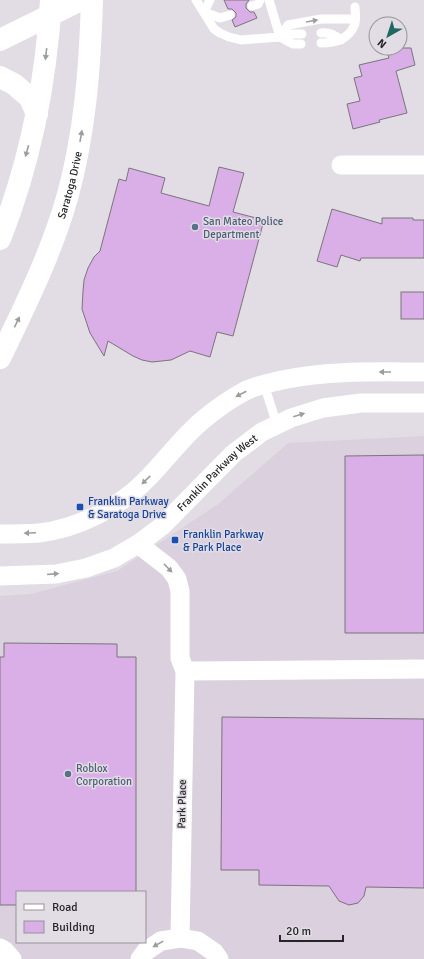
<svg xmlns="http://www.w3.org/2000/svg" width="424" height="959" viewBox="0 0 424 959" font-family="Signika,sans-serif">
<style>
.built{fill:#dbd0dd;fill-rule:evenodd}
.building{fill:#daaee6;stroke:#7a757b}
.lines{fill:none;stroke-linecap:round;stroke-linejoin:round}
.lane{stroke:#fff;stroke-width:9}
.street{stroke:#fff;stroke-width:19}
.secondary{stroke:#fff;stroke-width:22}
.oneway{fill:#9e9d9e}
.service-dot{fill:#5c6f8a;stroke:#e2dde4;stroke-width:1.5}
.transit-dot{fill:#1a4fb4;stroke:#e2dde4;stroke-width:1.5}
.labels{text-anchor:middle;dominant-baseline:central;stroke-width:3;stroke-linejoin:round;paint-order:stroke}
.street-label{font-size:11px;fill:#272528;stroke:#e2dde4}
.service-label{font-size:11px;fill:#4e5e75;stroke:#e2dde4;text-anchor:start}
.transit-label{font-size:11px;fill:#164399;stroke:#e2dde4;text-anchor:start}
</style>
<rect width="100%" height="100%" fill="#e2dde4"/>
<path class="built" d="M 424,436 L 424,959 L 0,959 L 0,596 L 31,594 L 117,571 L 217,505 L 288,443 ZM 17,892 L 145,892 L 145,942 L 17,942 Z"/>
<g class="building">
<path d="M 224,0 L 249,0 L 246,4 L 246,8 L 250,12 L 254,12 L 257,18 L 235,27 L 232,20 L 236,17 L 236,13 L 232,9 L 228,9 Z"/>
<path d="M 386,48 L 411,48 L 415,65 L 396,71 L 407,113 L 379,120 L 380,122 L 353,129 L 347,104 L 360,101 L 354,78 L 362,76 L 359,65 L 389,58 Z"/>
<path d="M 219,167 L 244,173 L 233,212 L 264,220 L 233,336 L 217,332 L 210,357 L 190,351 L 171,360 L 152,362 L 142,360 L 133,356 L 108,341 L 104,356 L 90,333 L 82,309 L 83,291 L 84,280 L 88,268 L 94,257 L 100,251 L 119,179 L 126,181 L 129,168 L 165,178 L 161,193 L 209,206 Z"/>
<path d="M 332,209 L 382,224 L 382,218 L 413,218 L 413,220 L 424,220 L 424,258 L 361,258 L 360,261 L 341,255 L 337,267 L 317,261 Z"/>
<rect x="401" y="292" width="23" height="27"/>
<path d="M 424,455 L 424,633 L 345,633 L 345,456 Z"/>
<path d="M 4,643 L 117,644 L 117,657 L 136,657 L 136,892 L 17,892 L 17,905 L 0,905 L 0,657 L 4,657 Z"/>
<path d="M 222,717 L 424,719 L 424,888 L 366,887 L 364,896 L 358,903 L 349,905 L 339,901 L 329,886 L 259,885 L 259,870 L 221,870 Z"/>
</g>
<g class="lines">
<g class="lane">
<path d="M 196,0 L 214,29 L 220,33 L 229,37 L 241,40 L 280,37 L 293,44 L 301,44"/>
<path d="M 210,0 L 204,12 L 220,18 L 230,15"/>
<path d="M 269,0 L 280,37"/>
<path d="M 252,6 L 258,4 L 260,0"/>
<path d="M 321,33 C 329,32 335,35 341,40"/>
<path d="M 280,37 L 288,25 L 321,19 L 355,19"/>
<path d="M 280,37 L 292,34 L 302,34"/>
<path d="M 321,43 C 334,43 348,40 354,26 C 357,22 355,12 355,7"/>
<path d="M 264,384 L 277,425"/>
</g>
<g class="street">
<path d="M 341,165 L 424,165"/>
<path d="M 0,534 C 13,534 26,534 39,533 C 77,529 120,507 146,480 C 161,465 174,448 189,433 C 204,417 228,400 247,390 C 258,385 270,383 282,380 C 329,370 377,372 424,372"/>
<path d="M 138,544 L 169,568 L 177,579 L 180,591 L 180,658 L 185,671 L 180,938"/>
<path id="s1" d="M 0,576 L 56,574 L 86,568 L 114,558 L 138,544 L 162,526 L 234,453 L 262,432 L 291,418 L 323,408 L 361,403 L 424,403"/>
<path d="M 185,671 L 424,669"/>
<path d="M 0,948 L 5,951 L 12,959"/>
<path d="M 140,959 L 146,951 L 161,941 L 180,938 L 198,941 L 214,952 L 219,959"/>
</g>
<g class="secondary">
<path d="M 0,40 L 81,0"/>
<path d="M 0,77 L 14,84 L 30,98 L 37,114"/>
<path d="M 0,239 C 30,163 46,82 51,0"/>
<path id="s2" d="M 0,358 C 25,306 51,254 67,198 C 85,134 90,67 92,0"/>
</g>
</g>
<defs><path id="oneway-solid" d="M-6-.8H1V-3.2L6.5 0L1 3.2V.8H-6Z"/></defs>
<g class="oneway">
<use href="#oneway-solid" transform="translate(312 21) rotate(-10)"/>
<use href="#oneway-solid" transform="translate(46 54) rotate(97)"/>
<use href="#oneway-solid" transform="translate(81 136) rotate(-80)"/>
<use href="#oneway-solid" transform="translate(27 151) rotate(105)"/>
<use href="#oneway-solid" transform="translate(17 322) rotate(-64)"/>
<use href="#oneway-solid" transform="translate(385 372) rotate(-180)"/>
<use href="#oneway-solid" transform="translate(241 394) rotate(152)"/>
<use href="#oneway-solid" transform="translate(299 415) rotate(-17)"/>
<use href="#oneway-solid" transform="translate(146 480) rotate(136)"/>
<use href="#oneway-solid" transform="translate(30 533) rotate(178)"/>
<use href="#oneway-solid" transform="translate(168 568) rotate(46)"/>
<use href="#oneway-solid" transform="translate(53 574) rotate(-5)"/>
<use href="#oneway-solid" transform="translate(158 944) rotate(151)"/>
</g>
<g class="service-dot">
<circle cx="195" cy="227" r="4"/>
<circle cx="68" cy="774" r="4"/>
</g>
<g class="transit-dot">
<rect x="76" y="503" width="8" height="8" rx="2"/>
<rect x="171" y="536" width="8" height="8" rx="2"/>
</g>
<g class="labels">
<g class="street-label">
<text stroke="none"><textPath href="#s2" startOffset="187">Saratoga Drive</textPath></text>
<text stroke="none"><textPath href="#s1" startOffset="251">Franklin Parkway West</textPath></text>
<text transform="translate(182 804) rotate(-89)">Park Place</text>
</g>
<g class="service-label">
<text x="203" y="221">San Mateo Police<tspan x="203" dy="13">Department</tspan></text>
<text x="76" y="768">Roblox<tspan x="76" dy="13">Corporation</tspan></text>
</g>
<g class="transit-label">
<text x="88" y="501">Franklin Parkway<tspan x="88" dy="13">&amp; Saratoga Drive</tspan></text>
<text x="183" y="534">Franklin Parkway<tspan x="183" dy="13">&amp; Park Place</tspan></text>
</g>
</g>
<rect x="16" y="891" width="130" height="52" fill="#e2dde4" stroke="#979399"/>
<rect x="24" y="904" width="20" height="6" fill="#ffffff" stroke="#979399"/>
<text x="52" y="911" font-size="12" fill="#272528">Road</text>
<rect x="24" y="921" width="20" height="12" fill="#daaee6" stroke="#979399"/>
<text x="52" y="931" font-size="12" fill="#272528">Building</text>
<g transform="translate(388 36) rotate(219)"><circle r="19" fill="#e2dde4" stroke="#979399"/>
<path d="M0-3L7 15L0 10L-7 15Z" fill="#1f6962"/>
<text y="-6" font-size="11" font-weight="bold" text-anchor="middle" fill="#272528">N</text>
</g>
<path d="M280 935v6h63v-6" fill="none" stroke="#272528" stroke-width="2"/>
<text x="286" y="935" font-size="12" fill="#272528" stroke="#e2dde4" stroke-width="3" paint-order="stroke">20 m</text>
</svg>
